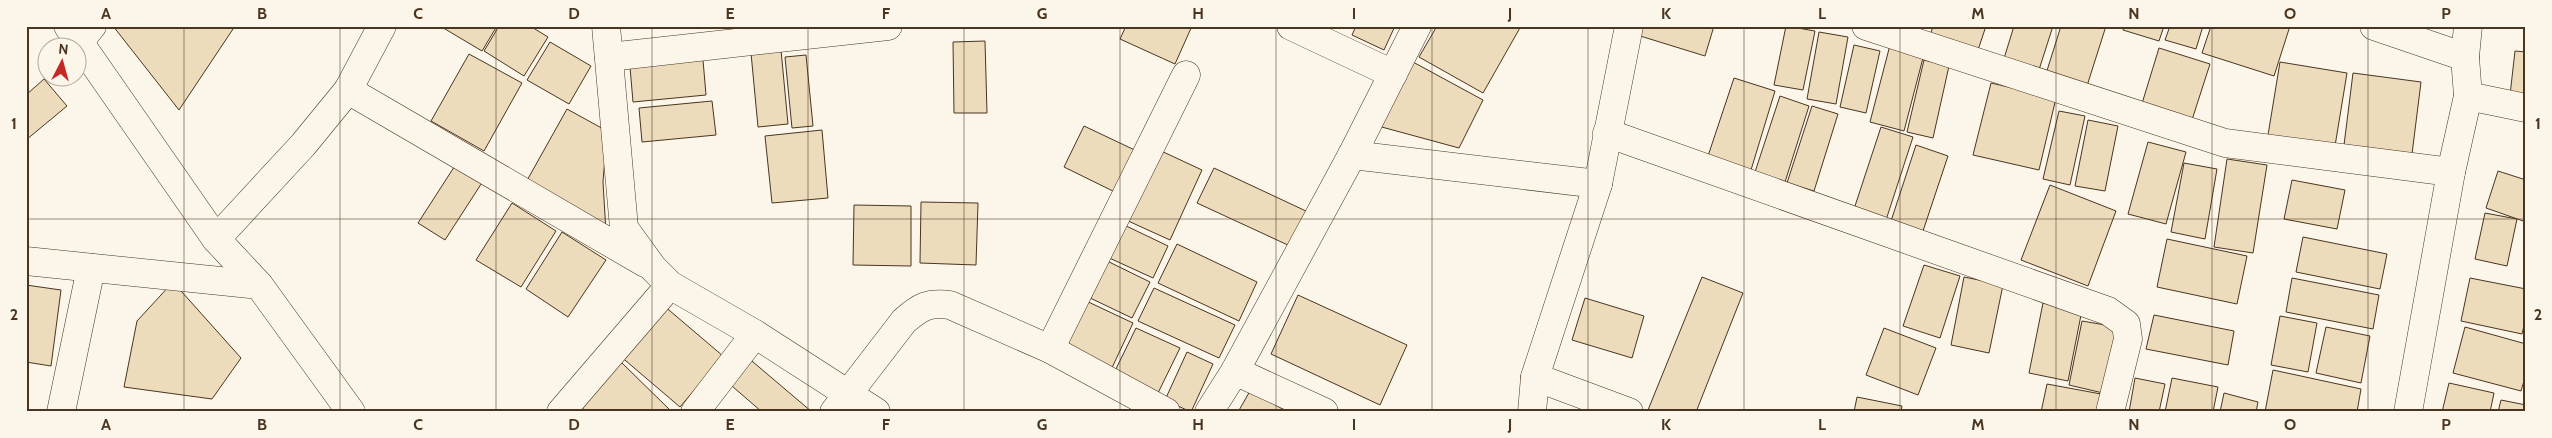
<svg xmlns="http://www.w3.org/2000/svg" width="2552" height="438" viewBox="0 0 2552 438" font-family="Cabin,sans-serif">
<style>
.building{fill:#ecdcbc;stroke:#4a3520}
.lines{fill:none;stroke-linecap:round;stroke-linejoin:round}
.minor-casing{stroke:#4a3520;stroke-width:29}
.major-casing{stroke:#4a3520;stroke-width:29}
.minor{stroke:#fbf6e9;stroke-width:28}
.major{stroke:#fbf6e9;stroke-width:28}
.grid{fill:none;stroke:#4a3520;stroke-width:1;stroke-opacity:0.55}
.neatline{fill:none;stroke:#4a3520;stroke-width:2}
.grid-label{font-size:16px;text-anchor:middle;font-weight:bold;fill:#4a3520}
</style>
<rect width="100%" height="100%" fill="#fbf6e9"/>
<g class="building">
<path d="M 113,26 L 235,26 L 179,110 Z"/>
<path d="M 440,26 L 497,26 L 482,51 Z"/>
<path d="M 499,26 L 530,26 L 548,37 L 524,76 L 484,51 Z"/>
<path d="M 1126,26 L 1192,26 L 1175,64 L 1120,39 Z"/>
<path d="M 1356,26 L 1395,26 L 1384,50 L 1352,35 Z"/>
<path d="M 1437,26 L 1521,26 L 1483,93 L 1419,57 Z"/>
<path d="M 1639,26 L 1714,26 L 1705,56 L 1637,35 Z"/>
<path d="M 1786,26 L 1815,31 L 1803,90 L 1774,85 Z"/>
<path d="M 1933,26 L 1986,26 L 1978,50 L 1930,36 Z"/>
<path d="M 2014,26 L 2053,26 L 2037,76 L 2002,65 Z"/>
<path d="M 2061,26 L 2106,26 L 2086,89 L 2045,77 Z"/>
<path d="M 2124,26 L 2164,26 L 2159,41 L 2123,30 Z"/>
<path d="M 2170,26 L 2203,26 L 2196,49 L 2165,40 Z"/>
<path d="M 2211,26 L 2290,26 L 2274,76 L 2202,53 Z"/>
<path d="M 1819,32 L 1848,37 L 1836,104 L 1807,99 Z"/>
<path d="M 985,41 L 987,113 L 954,113 L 953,42 Z"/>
<path d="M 550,42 L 591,66 L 569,104 L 527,80 Z"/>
<path d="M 1854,45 L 1880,51 L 1866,113 L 1840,107 Z"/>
<path d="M 1890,45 L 1924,54 L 1904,131 L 1870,122 Z"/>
<path d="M 2159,48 L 2210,64 L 2190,126 L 2140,110 Z"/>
<path d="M 781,50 L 788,124 L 758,127 L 751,53 Z"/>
<path d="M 2515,51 L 2526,52 L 2526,97 L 2510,95 Z"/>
<path d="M 469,54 L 522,83 L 484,151 L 431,121 Z"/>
<path d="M 806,55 L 813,126 L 792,128 L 785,57 Z"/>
<path d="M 703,60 L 706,95 L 633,102 L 630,67 Z"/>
<path d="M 1924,60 L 1949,66 L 1933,138 L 1907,132 Z"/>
<path d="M 1413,62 L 1483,100 L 1459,148 L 1378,126 Z"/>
<path d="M 2280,62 L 2347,73 L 2335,146 L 2268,135 Z"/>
<path d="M 2353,73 L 2421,82 L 2412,154 L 2344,145 Z"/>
<path d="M 1734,78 L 1775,91 L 1751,170 L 1708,156 Z"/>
<path d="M 44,79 L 67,106 L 26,140 L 26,95 Z"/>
<path d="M 1991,83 L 2056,98 L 2039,170 L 1973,155 Z"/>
<path d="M 1780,96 L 1809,106 L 1785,182 L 1755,172 Z"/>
<path d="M 712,101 L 716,135 L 642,142 L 639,108 Z"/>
<path d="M 1812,106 L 1838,114 L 1814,191 L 1787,183 Z"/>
<path d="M 567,109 L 607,131 L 603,182 L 606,232 L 525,184 Z"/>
<path d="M 2059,111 L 2085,116 L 2070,185 L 2043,179 Z"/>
<path d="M 2088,120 L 2118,126 L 2105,191 L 2075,186 Z"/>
<path d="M 1084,126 L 1141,153 L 1121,195 L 1064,167 Z"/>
<path d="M 1881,127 L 1913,137 L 1886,220 L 1854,209 Z"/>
<path d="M 822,130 L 828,198 L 772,203 L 765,136 Z"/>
<path d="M 2148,142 L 2186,152 L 2166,224 L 2128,214 Z"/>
<path d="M 1916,145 L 1948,156 L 1923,231 L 1891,221 Z"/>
<path d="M 1159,150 L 1202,170 L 1170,240 L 1126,220 Z"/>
<path d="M 2227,159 L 2267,165 L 2253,253 L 2214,247 Z"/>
<path d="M 458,161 L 485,178 L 445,240 L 418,223 Z"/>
<path d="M 2184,163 L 2217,169 L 2205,239 L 2171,232 Z"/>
<path d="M 1214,168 L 1306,211 L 1290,246 L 1197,203 Z"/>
<path d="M 2498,171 L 2526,180 L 2526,222 L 2486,208 Z"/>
<path d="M 2292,180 L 2345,190 L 2337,229 L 2284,219 Z"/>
<path d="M 2050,185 L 2116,211 L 2088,286 L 2021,260 Z"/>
<path d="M 921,202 L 978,203 L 976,265 L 920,263 Z"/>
<path d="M 512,203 L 556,231 L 521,287 L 476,260 Z"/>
<path d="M 854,205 L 911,206 L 911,266 L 853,265 Z"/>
<path d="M 2485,213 L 2517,219 L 2507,266 L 2475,259 Z"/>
<path d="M 1120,223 L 1168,246 L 1153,278 L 1105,256 Z"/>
<path d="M 562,232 L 606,260 L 568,317 L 526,289 Z"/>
<path d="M 2303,237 L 2387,254 L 2380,289 L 2296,272 Z"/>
<path d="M 2167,239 L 2247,256 L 2237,304 L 2157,287 Z"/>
<path d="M 1177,244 L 1257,282 L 1239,321 L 1158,283 Z"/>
<path d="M 1103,259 L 1150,282 L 1132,318 L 1086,296 Z"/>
<path d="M 1924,265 L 1960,276 L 1940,338 L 1903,326 Z"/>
<path d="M 1702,277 L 1743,293 L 1696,412 L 1654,412 L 1648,410 Z"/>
<path d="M 1964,277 L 2003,285 L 1989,353 L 1951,345 Z"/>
<path d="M 2292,278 L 2379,295 L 2373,329 L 2286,312 Z"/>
<path d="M 2470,278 L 2526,289 L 2526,317 L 2522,334 L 2461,321 Z"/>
<path d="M 173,282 L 241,358 L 212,399 L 124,387 L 137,321 Z"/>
<path d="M 26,285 L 61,290 L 51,366 L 26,362 Z"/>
<path d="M 1154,288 L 1235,325 L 1219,358 L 1138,321 Z"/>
<path d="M 1298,295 L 1407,345 L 1380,405 L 1271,354 Z"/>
<path d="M 1585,298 L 1644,316 L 1632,358 L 1572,340 Z"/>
<path d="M 1082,299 L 1133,323 L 1110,372 L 1059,348 Z"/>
<path d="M 2043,303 L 2082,310 L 2068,381 L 2029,373 Z"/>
<path d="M 663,305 L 723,356 L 680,407 L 619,355 Z"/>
<path d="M 2154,315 L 2234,331 L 2228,365 L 2146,349 Z"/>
<path d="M 2280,316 L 2317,323 L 2308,372 L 2271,365 Z"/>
<path d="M 2082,321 L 2117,327 L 2103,393 L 2069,385 Z"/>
<path d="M 2326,327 L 2370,336 L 2361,383 L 2316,373 Z"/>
<path d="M 2465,327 L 2526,344 L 2526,374 L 2521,391 L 2453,373 Z"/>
<path d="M 1136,328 L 1180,348 L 1158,393 L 1114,373 Z"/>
<path d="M 1884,328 L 1936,348 L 1918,395 L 1866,375 Z"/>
<path d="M 1187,352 L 1213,364 L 1191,412 L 1165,400 Z"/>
<path d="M 746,356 L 812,412 L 762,412 L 725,380 Z"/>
<path d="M 621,362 L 672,412 L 586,412 L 579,404 Z"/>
<path d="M 2273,370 L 2361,389 L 2357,412 L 2265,412 Z"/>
<path d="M 2135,378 L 2165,384 L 2159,412 L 2129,412 Z"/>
<path d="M 2172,378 L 2218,387 L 2213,412 L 2165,412 Z"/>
<path d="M 2449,383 L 2494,393 L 2490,412 L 2442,412 Z"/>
<path d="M 2047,384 L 2101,394 L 2097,412 L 2041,412 Z"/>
<path d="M 1250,391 L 1288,412 L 1238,412 Z"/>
<path d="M 2224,393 L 2258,402 L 2256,412 L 2220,412 Z"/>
<path d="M 1857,397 L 1902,406 L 1901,412 L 1854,412 Z"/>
<path d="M 2501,400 L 2526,405 L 2526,412 L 2498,412 Z"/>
</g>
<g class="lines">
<defs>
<g id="minor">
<path d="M 606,26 L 624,228 L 653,268 L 670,285 L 755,334 L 876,412"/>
<path d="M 1291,26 L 1393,74"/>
<path d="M 1866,26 L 2225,143 L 2451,172"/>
<path d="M 2374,26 L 2465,57"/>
<path d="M 80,41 L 92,26"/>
<path d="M 609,57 L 888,26"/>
<path d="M 348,90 L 645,263"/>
<path d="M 2468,96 L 2526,108"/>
<path d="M 1607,133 L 2108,311 L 2126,324 L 2128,339 L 2110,412"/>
<path d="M 1352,155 L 1598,184"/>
<path d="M 216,239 L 303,145 L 348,90 L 382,26"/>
<path d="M 26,261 L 259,285"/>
<path d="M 1050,349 L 1186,75"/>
<path d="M 1235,371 L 1324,412"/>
<path d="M 1535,377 L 1629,412"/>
<path d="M 61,412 L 91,268"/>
<path d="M 561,412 L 670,285"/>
<path d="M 695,412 L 755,334"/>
<path d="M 834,412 L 904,321 C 920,307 928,302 950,305 L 1050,349 L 1166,412"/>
<path d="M 1209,412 L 1235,371 L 1352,155 L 1417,26"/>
<path d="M 1532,412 L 1535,377 L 1598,184 L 1629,26"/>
<path d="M 2408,412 L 2451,172 L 2468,96 L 2465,57 L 2468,26"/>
</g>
<path id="major" d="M 68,26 L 216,239 L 259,285 L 351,412"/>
</defs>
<use href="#minor" class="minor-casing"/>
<use href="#major" class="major-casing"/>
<use href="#minor" class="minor"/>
<use href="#major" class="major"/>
</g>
<path class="grid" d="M 184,26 L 184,412M 340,26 L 340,412M 496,26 L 496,412M 652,26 L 652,412M 808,26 L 808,412M 964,26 L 964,412M 1120,26 L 1120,412M 1276,26 L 1276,412M 1432,26 L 1432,412M 1588,26 L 1588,412M 1744,26 L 1744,412M 1900,26 L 1900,412M 2056,26 L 2056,412M 2212,26 L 2212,412M 2368,26 L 2368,412M 26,219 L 2526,219"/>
<rect width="2552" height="438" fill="none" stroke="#fbf6e9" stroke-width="55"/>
<g transform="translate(62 62) rotate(6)"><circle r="24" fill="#fbf6e9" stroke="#b4a999"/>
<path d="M0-4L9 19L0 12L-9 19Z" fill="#c62828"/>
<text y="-8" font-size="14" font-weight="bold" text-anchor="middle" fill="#4a3520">N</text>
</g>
<rect x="28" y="28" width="2496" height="382" class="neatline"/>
<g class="grid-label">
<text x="106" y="19">A</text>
<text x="262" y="19">B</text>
<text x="418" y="19">C</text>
<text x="574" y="19">D</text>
<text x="730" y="19">E</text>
<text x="886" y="19">F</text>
<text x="1042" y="19">G</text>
<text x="1198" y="19">H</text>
<text x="1354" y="19">I</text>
<text x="1510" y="19">J</text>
<text x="1666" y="19">K</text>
<text x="1822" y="19">L</text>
<text x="1978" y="19">M</text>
<text x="2134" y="19">N</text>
<text x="2290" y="19">O</text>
<text x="2446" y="19">P</text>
<text x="14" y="129">1</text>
<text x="2538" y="129">1</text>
<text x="14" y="320">2</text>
<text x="2538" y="320">2</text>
<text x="106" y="430">A</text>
<text x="262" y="430">B</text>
<text x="418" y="430">C</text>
<text x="574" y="430">D</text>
<text x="730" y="430">E</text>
<text x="886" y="430">F</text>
<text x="1042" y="430">G</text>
<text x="1198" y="430">H</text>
<text x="1354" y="430">I</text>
<text x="1510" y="430">J</text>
<text x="1666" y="430">K</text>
<text x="1822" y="430">L</text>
<text x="1978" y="430">M</text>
<text x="2134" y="430">N</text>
<text x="2290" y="430">O</text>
<text x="2446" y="430">P</text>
</g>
</svg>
